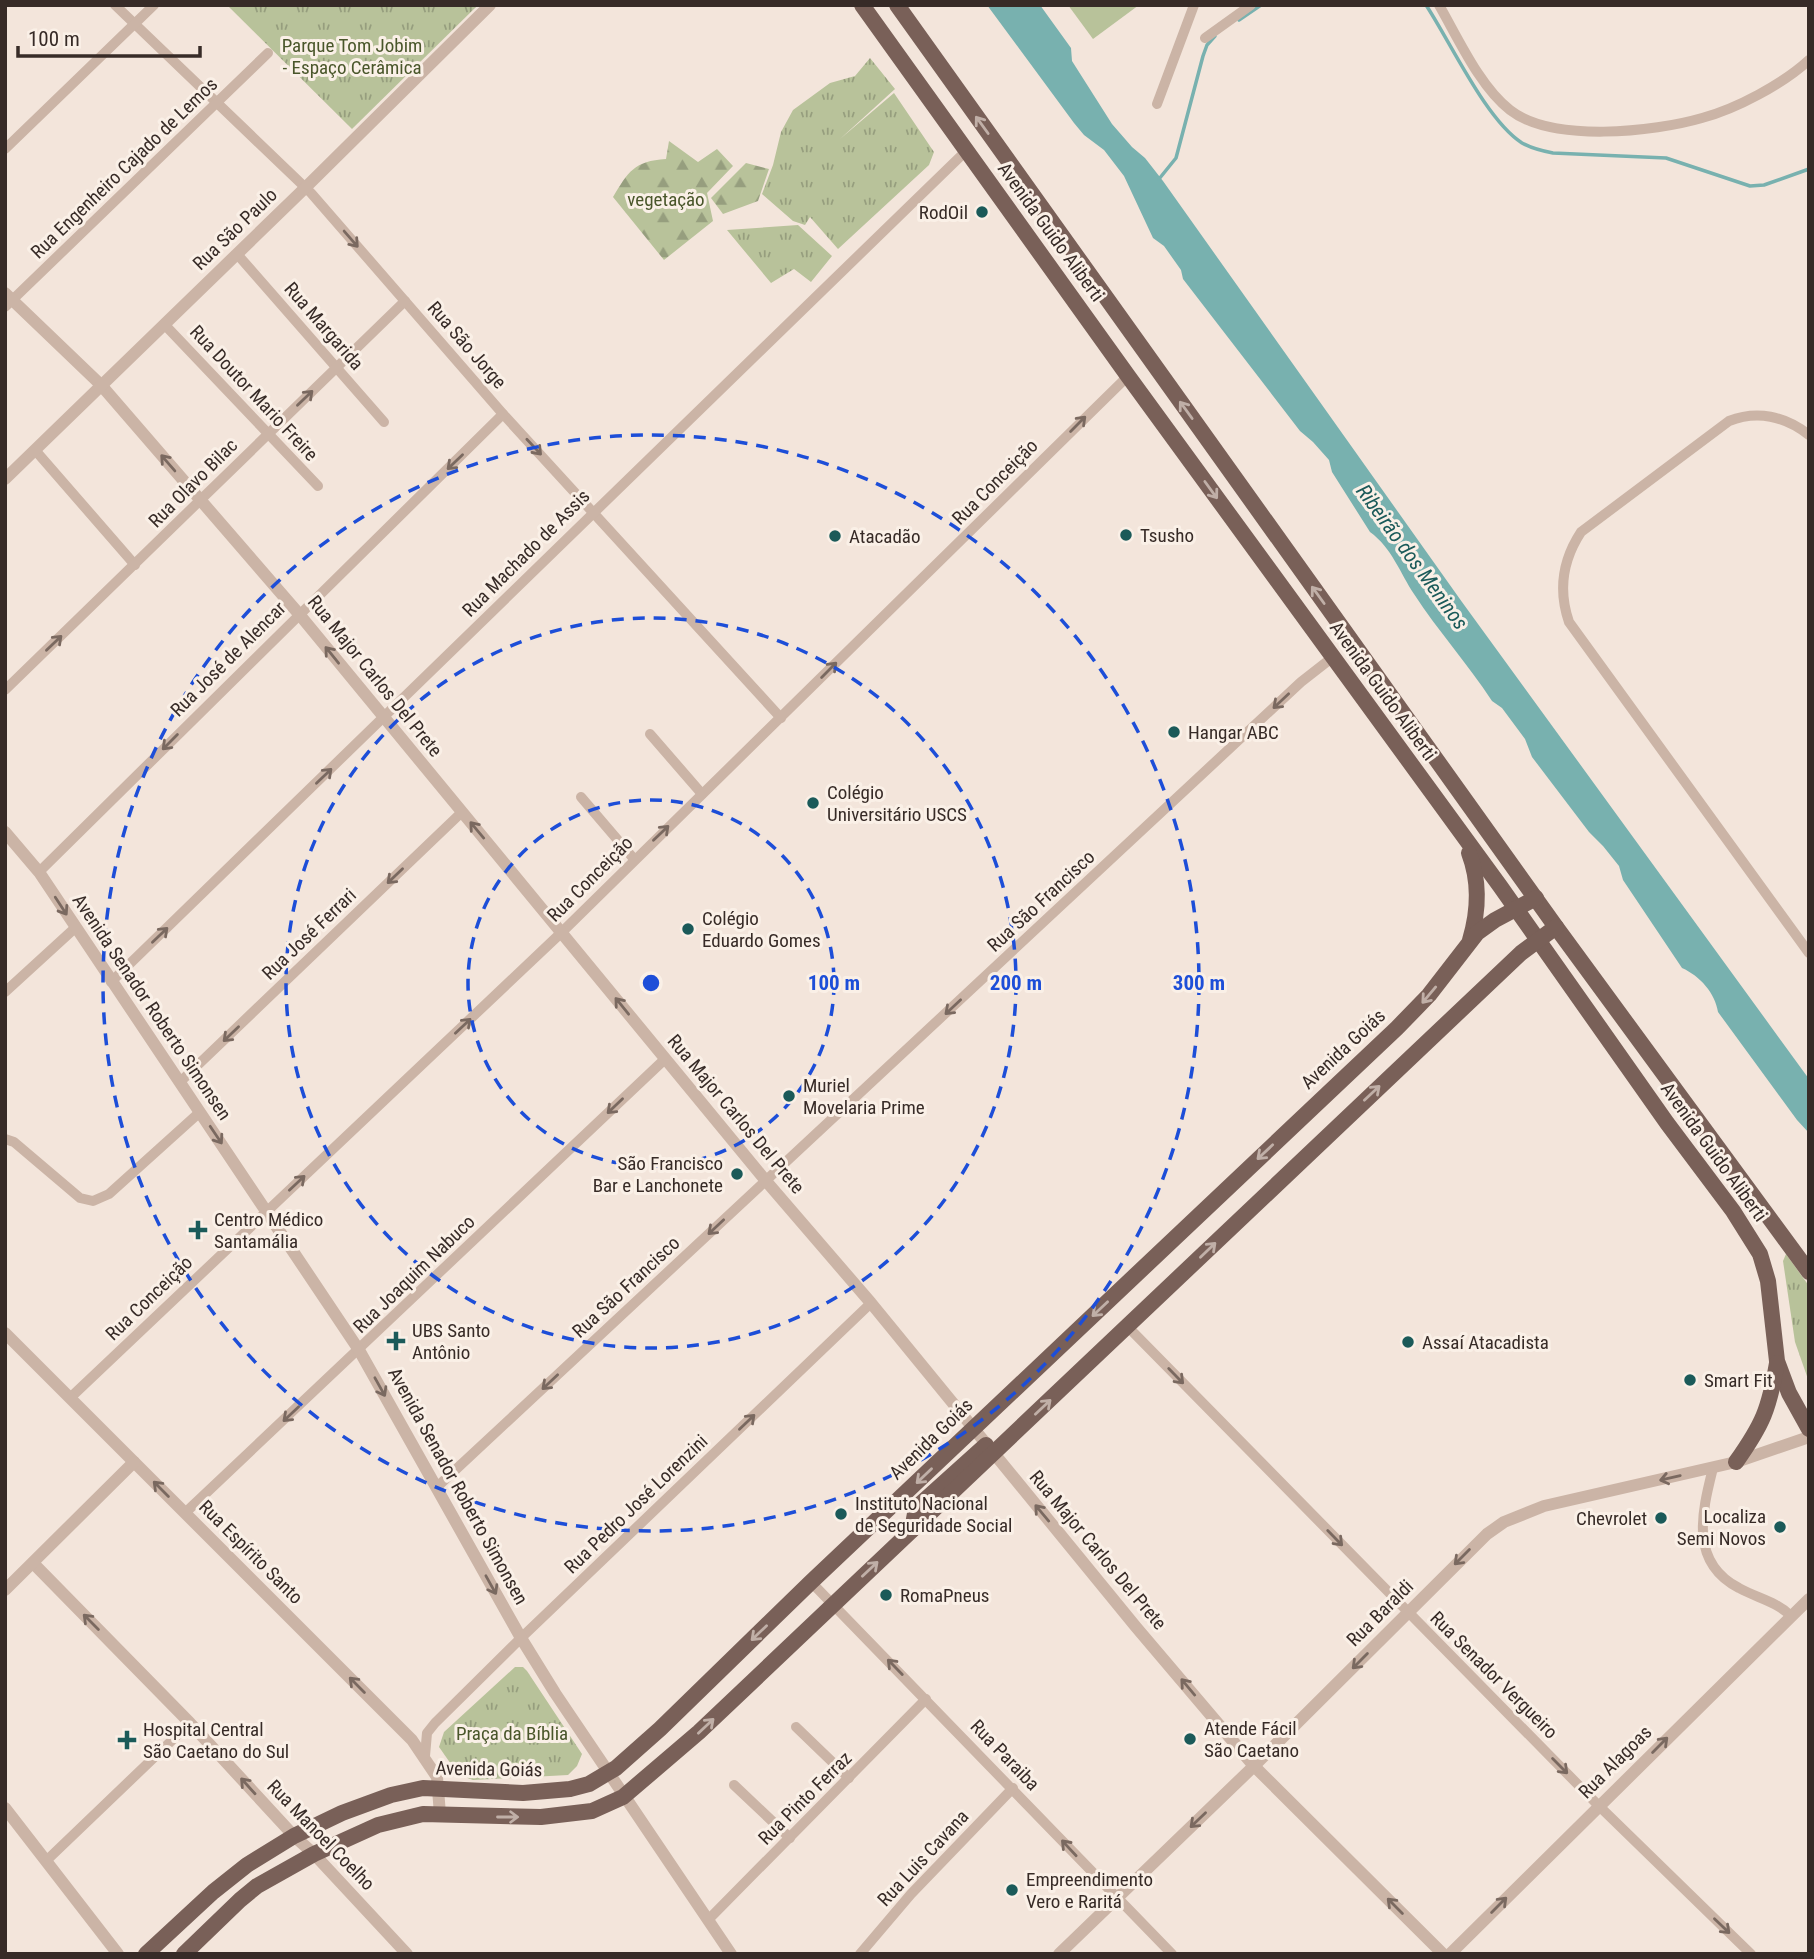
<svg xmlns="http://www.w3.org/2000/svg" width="1814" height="1959" viewBox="0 0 1814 1959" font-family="'Roboto Condensed',sans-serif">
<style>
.grass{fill:url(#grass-tufts)}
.forest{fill:url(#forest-firs)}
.garden{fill:#b8c29a}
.water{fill:#78b1af}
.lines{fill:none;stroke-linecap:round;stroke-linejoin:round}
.stream{stroke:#78b1af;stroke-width:3.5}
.minor{stroke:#cbb4a6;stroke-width:10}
.tertiary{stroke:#cbb4a6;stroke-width:12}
.primary{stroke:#796058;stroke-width:16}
.oneway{stroke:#c0afa7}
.oneway2{stroke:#7a6960}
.ring{fill:none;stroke:#1d4ed8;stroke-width:3.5;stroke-dasharray:12 9}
.poi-dot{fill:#1b5a59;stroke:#faf0e7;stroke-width:2.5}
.labels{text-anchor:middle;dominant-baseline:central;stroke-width:6;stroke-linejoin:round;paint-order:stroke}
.park-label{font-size:19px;fill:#49562a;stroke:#faf0e7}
.street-label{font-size:19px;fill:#372b27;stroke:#faf0e7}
.poi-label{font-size:19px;fill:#372b27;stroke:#faf0e7;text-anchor:start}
.water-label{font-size:21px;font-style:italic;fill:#1b5a59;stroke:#faf0e7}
.centre{fill:#1d4ed8;stroke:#faf0e7;stroke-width:3.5}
.ring-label{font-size:21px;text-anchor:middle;font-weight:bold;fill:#1d4ed8;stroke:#faf0e7;stroke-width:6;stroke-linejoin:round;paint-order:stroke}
</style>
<defs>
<pattern id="grass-tufts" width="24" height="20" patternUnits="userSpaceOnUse" patternTransform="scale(1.75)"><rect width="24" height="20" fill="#b8c29a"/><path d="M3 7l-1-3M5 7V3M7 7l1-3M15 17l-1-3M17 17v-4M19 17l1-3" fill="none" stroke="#969e7e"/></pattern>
<pattern id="forest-firs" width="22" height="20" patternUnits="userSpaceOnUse" patternTransform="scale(1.75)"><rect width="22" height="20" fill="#b8c29a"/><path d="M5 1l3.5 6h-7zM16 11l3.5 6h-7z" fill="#969e7e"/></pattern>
</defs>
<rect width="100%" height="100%" fill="#f3e5db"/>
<g class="grass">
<path d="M 227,5 L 478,5 L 352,129 Z"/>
<path d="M 870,58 L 895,89 L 840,139 L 894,93 L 934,152 L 929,165 L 838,249 L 810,217 L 805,225 L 793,221 L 762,194 L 773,165 L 781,132 L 793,110 L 830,83 L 855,76 Z"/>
<path d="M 798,225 L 832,256 L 811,282 L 794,269 L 771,283 L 727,230 Z"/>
<path d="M 1786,1254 L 1809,1286 L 1809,1382 L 1795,1342 L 1783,1261 Z"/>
<path d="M 515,1667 L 523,1667 L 527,1671 L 582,1754 L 577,1766 L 568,1775 L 473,1780 C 456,1775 450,1762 439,1747 L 444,1732 Z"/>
</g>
<g class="forest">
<path d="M 669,141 L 698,162 L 717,149 L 733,166 L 707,193 L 713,221 L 664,260 L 613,197 C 628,172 634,161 666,159 Z"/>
<path d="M 746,163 L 769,169 L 758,201 L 723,214 L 711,198 Z"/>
</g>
<path class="garden" d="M 1068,5 L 1139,5 L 1093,39 Z"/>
<path class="water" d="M 987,5 L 1040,5 L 1071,48 L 1072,61 L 1112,124 L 1132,147 L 1145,158 L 1163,181 L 1462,602 L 1809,1079 L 1809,1133 L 1797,1120 L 1718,1012 C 1715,993 1700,976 1682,968 L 1623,880 L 1619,866 L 1603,846 L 1589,832 L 1532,757 L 1525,739 L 1502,708 L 1492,701 C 1468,664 1438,631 1414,594 C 1400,573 1392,548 1370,532 L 1332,472 L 1329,460 L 1313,442 L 1300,431 L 1183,279 L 1181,270 L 1164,246 L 1153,238 L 1124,176 L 1104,150 L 1084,135 L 1074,123 Z"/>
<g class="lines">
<g class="stream">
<path d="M 1426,5 C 1451,43 1486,120 1522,143 C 1531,148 1542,151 1553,153 L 1666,158 L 1750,186 L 1764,185 L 1809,169"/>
<path d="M 1239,20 L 1261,5"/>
<path d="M 1159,179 L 1176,158 L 1203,56 L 1207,45 L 1215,36"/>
</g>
<g class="minor">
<path d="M 115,5 L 311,193 L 503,414 L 781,718"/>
<path d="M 1439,5 C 1458,38 1480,87 1510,110 C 1552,143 1654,132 1702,118 C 1736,109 1783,84 1809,60"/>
<path d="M 1205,38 L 1251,5"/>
<path d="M 1157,104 L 1194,5"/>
<path d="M 5,149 L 154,5"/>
<path d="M 237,254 L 384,422"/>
<path d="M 5,307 L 268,53"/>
<path d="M 164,324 L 318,486"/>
<path d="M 1809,435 C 1785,416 1757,410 1729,421 L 1581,532 C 1562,561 1558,590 1569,622 L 1809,953"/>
<path d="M 35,450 L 135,565"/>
<path d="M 5,690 L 405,301"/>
<path d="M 650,734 L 702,794"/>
<path d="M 581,797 L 634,859"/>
<path d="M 39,872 L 503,414"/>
<path d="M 111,982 L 967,150"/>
<path d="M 5,992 L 75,928"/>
<path d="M 180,1082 L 462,812"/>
<path d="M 5,1139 L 14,1142 L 80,1198 L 93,1201 L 109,1194 L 200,1112"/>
<path d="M 1128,1327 L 1598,1805 L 1751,1954"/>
<path d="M 70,1398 L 562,932 L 1128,376"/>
<path d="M 1713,1468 C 1702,1512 1689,1562 1739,1588 C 1757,1598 1776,1601 1791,1616"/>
<path d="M 437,1487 L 1301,682 L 1333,657"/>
<path d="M 185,1513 L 665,1059"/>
<path d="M 811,1582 L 1172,1954"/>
<path d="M 796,1727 L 849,1778"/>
<path d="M 425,1756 L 427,1733 L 435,1723 L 521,1638 L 871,1303"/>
<path d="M 734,1785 L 790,1838"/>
<path d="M 46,1861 L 190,1723"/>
<path d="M 708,1920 L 926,1699"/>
<path d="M 860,1954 L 911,1894 L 1013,1788"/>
</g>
<g class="tertiary">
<path d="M 5,293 L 101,385 L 299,614 L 766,1181 L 871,1303 L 1136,1627 L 1254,1766 L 1443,1954"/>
<path d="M 5,479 L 305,188 L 490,5"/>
<path d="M 5,832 L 39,872 L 359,1350 L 521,1638 L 555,1693 L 731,1954"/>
<path d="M 5,1333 L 412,1740 L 437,1777 L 440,1814"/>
<path d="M 33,1563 L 190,1723 L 294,1836 L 314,1854 L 407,1954"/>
<path d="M 5,1590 L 134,1462"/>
<path d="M 5,1808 L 118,1954"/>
<path d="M 1059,1954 L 1254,1766 L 1487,1534 L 1504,1522 L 1544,1506 L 1736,1462 L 1809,1437"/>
<path d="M 1450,1954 L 1809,1599"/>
</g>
<g class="primary">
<path d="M 862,5 L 1128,376 L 1500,886 L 1667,1123 L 1733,1211 L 1760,1254 L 1768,1281 L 1777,1361 L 1789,1393 L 1809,1429"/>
<path d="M 897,5 L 1556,927 L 1809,1272"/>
<path d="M 1469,853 C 1480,882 1479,910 1470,940"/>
<path d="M 1736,1462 C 1763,1424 1769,1409 1777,1363"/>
<path d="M 912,1530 L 916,1508 L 986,1445"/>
<path d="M 146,1954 L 213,1892 L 247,1865 L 294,1836 L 342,1813 L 391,1795 L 423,1788 L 523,1793 L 570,1789 L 589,1784 L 616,1768 L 660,1729 L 811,1582 L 1397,1028 L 1429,995 L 1477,933 L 1495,920 L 1536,898"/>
<path d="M 184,1954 L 240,1900 L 257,1886 L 314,1854 L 378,1825 L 423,1814 L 541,1817 L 592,1811 L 623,1797 L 699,1732 L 1521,953 L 1556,927"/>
</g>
</g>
<defs><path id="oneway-shaft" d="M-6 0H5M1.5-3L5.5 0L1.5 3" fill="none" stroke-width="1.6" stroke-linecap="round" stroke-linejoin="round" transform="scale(1.75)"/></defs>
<g class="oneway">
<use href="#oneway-shaft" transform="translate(982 125) rotate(-126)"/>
<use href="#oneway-shaft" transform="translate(1186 410) rotate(-126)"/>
<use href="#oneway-shaft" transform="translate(1211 490) rotate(54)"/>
<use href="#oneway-shaft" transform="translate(1318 595) rotate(-126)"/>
<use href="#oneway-shaft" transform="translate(1429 995) rotate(130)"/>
<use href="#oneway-shaft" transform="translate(1372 1093) rotate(-43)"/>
<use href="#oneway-shaft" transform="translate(1265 1152) rotate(137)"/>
<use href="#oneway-shaft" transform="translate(1208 1250) rotate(-44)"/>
<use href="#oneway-shaft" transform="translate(1100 1309) rotate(137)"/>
<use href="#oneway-shaft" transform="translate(1043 1407) rotate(-43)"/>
<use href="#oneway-shaft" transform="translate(924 1476) rotate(136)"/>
<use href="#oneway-shaft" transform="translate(870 1569) rotate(-43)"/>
<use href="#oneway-shaft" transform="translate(759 1633) rotate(136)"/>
<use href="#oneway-shaft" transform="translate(706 1726) rotate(-43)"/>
<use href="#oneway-shaft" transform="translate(508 1817)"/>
</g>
<g class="oneway2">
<use href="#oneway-shaft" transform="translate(351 239) rotate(49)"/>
<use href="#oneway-shaft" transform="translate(305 398) rotate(-44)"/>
<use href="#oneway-shaft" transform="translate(1078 424) rotate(-45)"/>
<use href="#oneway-shaft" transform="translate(534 447) rotate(47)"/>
<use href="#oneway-shaft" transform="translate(455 462) rotate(136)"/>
<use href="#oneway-shaft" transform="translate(168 463) rotate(-131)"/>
<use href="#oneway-shaft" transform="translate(54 643) rotate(-44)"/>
<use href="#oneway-shaft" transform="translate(332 655) rotate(-129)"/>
<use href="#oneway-shaft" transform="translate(829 670) rotate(-45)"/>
<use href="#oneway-shaft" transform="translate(1281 701) rotate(137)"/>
<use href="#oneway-shaft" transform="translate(170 742) rotate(135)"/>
<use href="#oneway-shaft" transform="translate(324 776) rotate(-44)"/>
<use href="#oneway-shaft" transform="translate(477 830) rotate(-130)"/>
<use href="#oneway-shaft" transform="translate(661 833) rotate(-44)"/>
<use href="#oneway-shaft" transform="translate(395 876) rotate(136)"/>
<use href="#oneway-shaft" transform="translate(61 906) rotate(57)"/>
<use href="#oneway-shaft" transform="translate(160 935) rotate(-44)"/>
<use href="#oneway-shaft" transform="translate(622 1006) rotate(-129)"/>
<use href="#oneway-shaft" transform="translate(953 1007) rotate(137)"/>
<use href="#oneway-shaft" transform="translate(463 1026) rotate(-43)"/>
<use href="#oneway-shaft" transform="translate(231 1034) rotate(136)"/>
<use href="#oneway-shaft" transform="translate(615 1106) rotate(136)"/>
<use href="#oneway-shaft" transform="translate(216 1135) rotate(56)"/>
<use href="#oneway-shaft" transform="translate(297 1183) rotate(-43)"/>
<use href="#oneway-shaft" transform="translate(716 1227) rotate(137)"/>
<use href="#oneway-shaft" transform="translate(1176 1376) rotate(46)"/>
<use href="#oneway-shaft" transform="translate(550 1382) rotate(137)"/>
<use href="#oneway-shaft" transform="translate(380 1387) rotate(61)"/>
<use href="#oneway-shaft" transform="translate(291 1414) rotate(137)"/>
<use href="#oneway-shaft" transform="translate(747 1422) rotate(-44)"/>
<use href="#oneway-shaft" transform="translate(1670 1478) rotate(167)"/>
<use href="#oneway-shaft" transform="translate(161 1489) rotate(-135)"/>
<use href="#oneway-shaft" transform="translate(1042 1513) rotate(-130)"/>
<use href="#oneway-shaft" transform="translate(1335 1538) rotate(46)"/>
<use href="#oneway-shaft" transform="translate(1462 1557) rotate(135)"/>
<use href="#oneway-shaft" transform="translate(491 1585) rotate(61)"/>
<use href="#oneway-shaft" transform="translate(91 1622) rotate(-135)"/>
<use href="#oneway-shaft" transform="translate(1360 1661) rotate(135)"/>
<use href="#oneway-shaft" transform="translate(895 1667) rotate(-134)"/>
<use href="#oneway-shaft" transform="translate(357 1685) rotate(-135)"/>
<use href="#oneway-shaft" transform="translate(1188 1687) rotate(-130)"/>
<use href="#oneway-shaft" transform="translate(1660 1745) rotate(-45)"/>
<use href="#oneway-shaft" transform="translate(1560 1766) rotate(45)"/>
<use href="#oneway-shaft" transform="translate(248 1786) rotate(-132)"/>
<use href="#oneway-shaft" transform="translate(1198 1820) rotate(136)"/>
<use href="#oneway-shaft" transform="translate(1069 1848) rotate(-133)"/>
<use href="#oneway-shaft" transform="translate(1499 1905) rotate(-45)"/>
<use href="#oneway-shaft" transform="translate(1395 1906) rotate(-135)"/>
<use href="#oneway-shaft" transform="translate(1722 1926) rotate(44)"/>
</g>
<g class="ring">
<circle cx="651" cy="983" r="183"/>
<circle cx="651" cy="983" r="365"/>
<circle cx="651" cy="983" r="548"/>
</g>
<g class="poi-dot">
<circle cx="982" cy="212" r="7"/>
<circle cx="1126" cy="535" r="7"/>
<circle cx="835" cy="536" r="7"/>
<circle cx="1174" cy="732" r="7"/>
<circle cx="813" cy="803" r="7"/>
<circle cx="688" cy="929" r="7"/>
<circle cx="789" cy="1096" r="7"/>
<circle cx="737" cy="1174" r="7"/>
<path d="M194.5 1219.5h7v7h7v7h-7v7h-7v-7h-7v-7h7z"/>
<path d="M392.5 1330.5h7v7h7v7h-7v7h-7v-7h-7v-7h7z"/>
<circle cx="1408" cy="1342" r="7"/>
<circle cx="1690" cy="1380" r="7"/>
<circle cx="841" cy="1514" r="7"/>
<circle cx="1661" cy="1518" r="7"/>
<circle cx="1780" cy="1527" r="7"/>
<circle cx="886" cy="1595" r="7"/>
<circle cx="1190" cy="1739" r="7"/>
<path d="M123.5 1729.5h7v7h7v7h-7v7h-7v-7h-7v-7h7z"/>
<circle cx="1012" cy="1890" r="7"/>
</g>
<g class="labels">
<g class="park-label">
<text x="352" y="45">Parque Tom Jobim<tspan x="352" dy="22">- Espaço Cerâmica</tspan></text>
<text x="666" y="199">vegetação</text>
<text x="512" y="1733">Praça da Bíblia</text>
</g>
<g class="street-label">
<text transform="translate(124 168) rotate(-44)">Rua Engenheiro Cajado de Lemos</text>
<text transform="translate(235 229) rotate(-44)">Rua São Paulo</text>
<text transform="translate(1051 232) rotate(54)">Avenida Guido Aliberti</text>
<text transform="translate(324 326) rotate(49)">Rua Margarida</text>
<text transform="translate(467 345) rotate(49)">Rua São Jorge</text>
<text transform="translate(254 393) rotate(47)">Rua Doutor Mario Freire</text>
<text transform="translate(995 482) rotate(-45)">Rua Conceição</text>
<text transform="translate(193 483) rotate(-45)">Rua Olavo Bilac</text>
<text transform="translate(526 553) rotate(-45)">Rua Machado de Assis</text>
<text transform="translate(228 659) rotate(-45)">Rua José de Alencar</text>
<text transform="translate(375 676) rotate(51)">Rua Major Carlos Del Prete</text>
<text transform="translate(1383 691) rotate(54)">Avenida Guido Aliberti</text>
<text transform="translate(590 879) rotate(-45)">Rua Conceição</text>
<text transform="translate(1041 901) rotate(-43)">Rua São Francisco</text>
<text transform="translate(309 934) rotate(-44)">Rua José Ferrari</text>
<text transform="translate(152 1007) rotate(56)">Avenida Senador Roberto Simonsen</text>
<text transform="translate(1343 1049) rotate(-43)">Avenida Goiás</text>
<text transform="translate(736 1114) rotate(50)">Rua Major Carlos Del Prete</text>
<text transform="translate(1714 1152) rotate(54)">Avenida Guido Aliberti</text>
<text transform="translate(414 1274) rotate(-44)">Rua Joaquim Nabuco</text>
<text transform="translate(626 1287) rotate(-43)">Rua São Francisco</text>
<text transform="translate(149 1298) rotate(-44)">Rua Conceição</text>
<text transform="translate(931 1439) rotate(-44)">Avenida Goiás</text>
<text transform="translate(458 1486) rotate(61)">Avenida Senador Roberto Simonsen</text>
<text transform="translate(636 1504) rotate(-44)">Rua Pedro José Lorenzini</text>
<text transform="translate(1098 1550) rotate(50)">Rua Major Carlos Del Prete</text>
<text transform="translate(251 1552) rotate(45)">Rua Espírito Santo</text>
<text transform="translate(1380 1613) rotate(-45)">Rua Baraldi</text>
<text transform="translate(1494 1675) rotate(45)">Rua Senador Vergueiro</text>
<text transform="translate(1005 1755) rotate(46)">Rua Paraiba</text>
<text transform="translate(1615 1762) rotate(-45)">Rua Alagoas</text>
<text transform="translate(489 1769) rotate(1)">Avenida Goiás</text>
<text transform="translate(805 1798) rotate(-45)">Rua Pinto Ferraz</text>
<text transform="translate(321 1835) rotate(46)">Rua Manoel Coelho</text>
<text transform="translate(923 1858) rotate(-47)">Rua Luis Cavana</text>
</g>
<g class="poi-label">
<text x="968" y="212" text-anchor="end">RodOil</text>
<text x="1140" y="535">Tsusho</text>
<text x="849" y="536">Atacadão</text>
<text x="1188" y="732">Hangar ABC</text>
<text x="827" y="792">Colégio<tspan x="827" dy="22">Universitário USCS</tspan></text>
<text x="702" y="918">Colégio<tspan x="702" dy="22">Eduardo Gomes</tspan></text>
<text x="803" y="1085">Muriel<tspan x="803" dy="22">Movelaria Prime</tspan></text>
<text x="723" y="1163" text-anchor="end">São Francisco<tspan x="723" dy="22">Bar e Lanchonete</tspan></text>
<text x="214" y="1219">Centro Médico<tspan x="214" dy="22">Santamália</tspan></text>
<text x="412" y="1330">UBS Santo<tspan x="412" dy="22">Antônio</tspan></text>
<text x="1422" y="1342">Assaí Atacadista</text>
<text x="1704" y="1380">Smart Fit</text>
<text x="855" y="1503">Instituto Nacional<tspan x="855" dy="22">de Seguridade Social</tspan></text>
<text x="1766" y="1516" text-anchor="end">Localiza<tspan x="1766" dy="22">Semi Novos</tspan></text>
<text x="1647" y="1518" text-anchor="end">Chevrolet</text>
<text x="900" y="1595">RomaPneus</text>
<text x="1204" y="1728">Atende Fácil<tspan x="1204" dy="22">São Caetano</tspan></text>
<text x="143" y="1729">Hospital Central<tspan x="143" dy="22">São Caetano do Sul</tspan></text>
<text x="1026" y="1879">Empreendimento<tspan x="1026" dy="22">Vero e Raritá</tspan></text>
</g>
<g class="water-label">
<text transform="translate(1412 557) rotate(54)">Ribeirão dos Meninos</text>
</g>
</g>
<circle cx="651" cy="983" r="10" class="centre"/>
<g class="ring-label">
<text x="834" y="990">100 m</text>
<text x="1016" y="990">200 m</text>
<text x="1199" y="990">300 m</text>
</g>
<rect width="1814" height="1959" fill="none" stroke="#372b27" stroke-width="14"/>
<path d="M18 46v10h182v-10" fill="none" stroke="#372b27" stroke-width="3.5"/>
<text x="28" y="46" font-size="21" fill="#372b27" stroke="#faf0e7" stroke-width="5" paint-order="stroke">100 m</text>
</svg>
